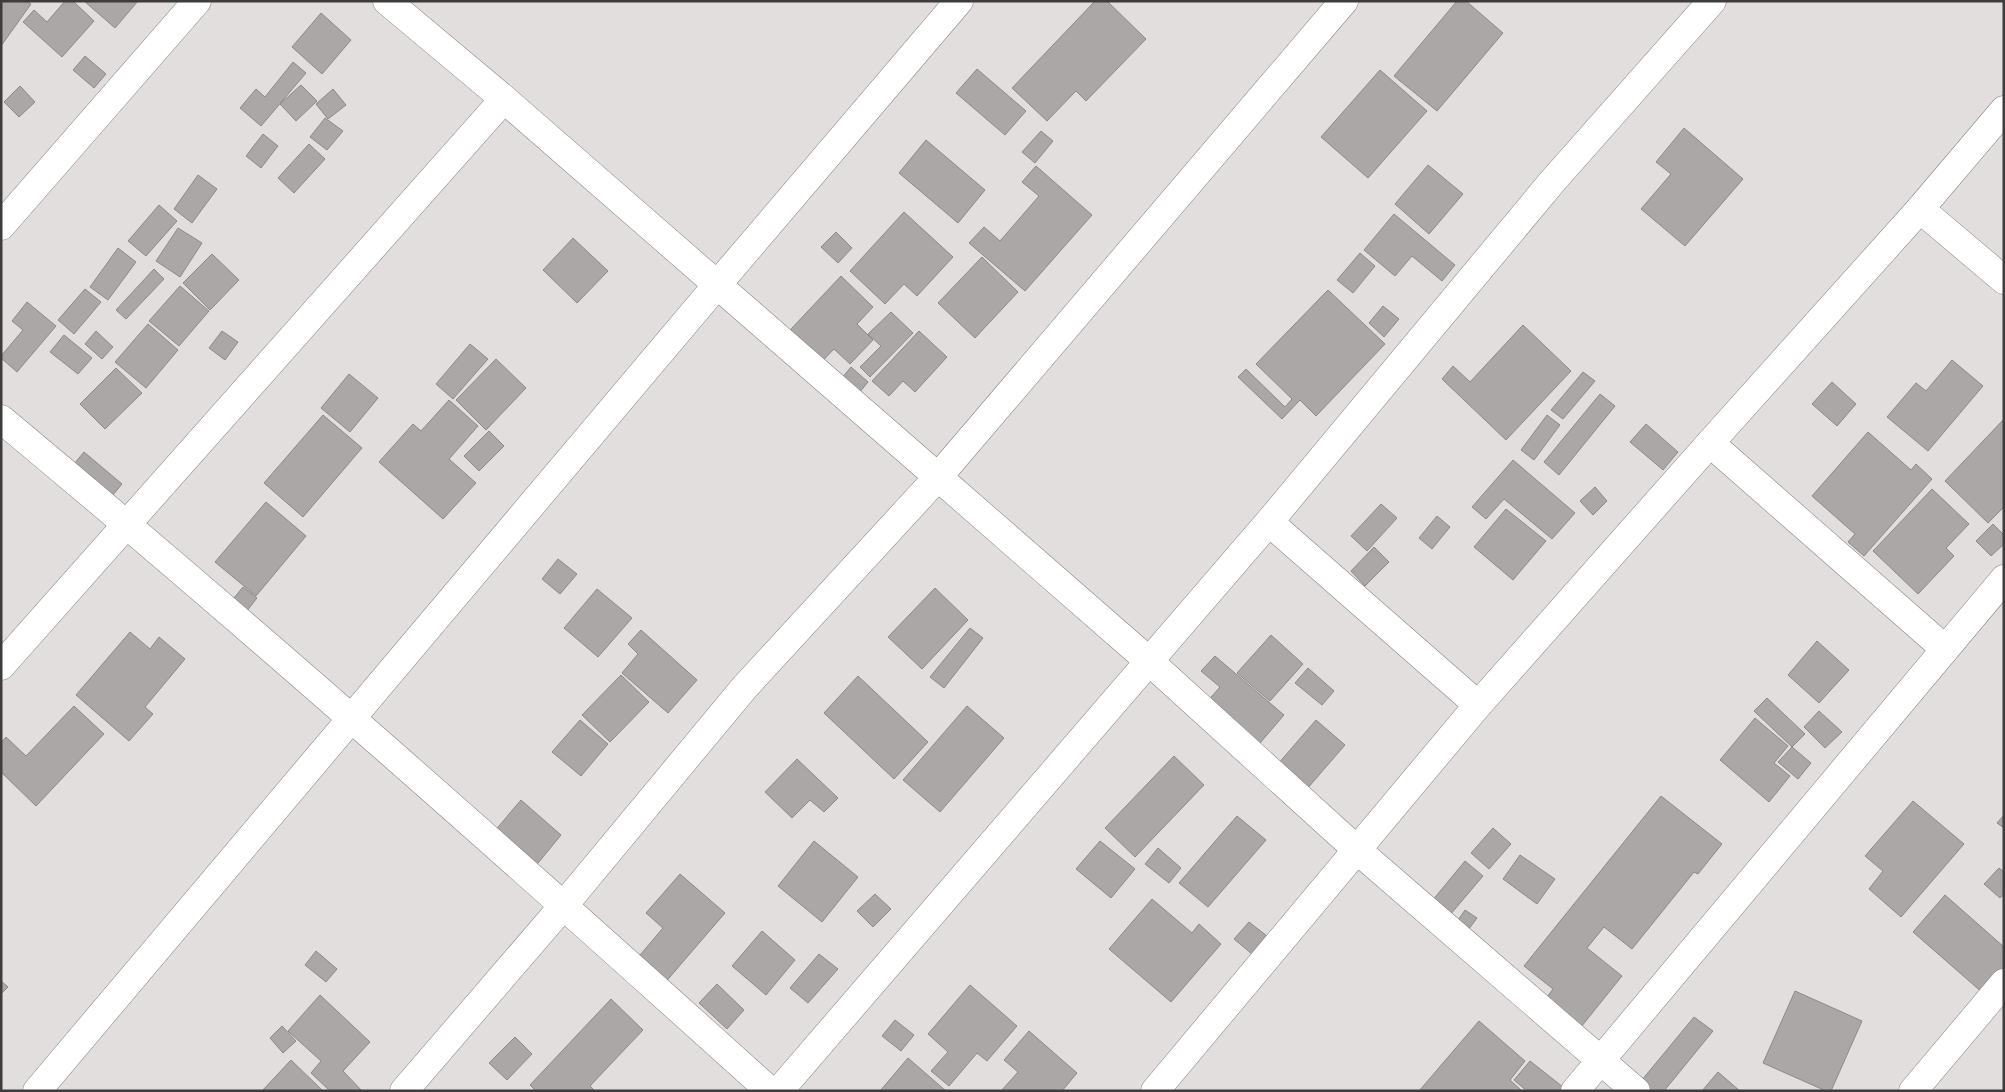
<svg xmlns="http://www.w3.org/2000/svg" width="2005" height="1092" viewBox="0 0 2005 1092" font-family="Montserrat,sans-serif">
<style>
.building{fill:#aba7a7;stroke:#8d8989}
.lines{fill:none;stroke-linecap:round;stroke-linejoin:round}
.minor-casing{stroke:#878383;stroke-width:29}
.minor{stroke:#fff;stroke-width:28}
</style>
<rect width="100%" height="100%" fill="#e3dede"/>
<g class="building">
<path d="M 1,1 L 26,1 L 31,4 L 1,46 Z"/>
<path d="M 65,1 L 73,1 L 94,21 L 62,57 L 23,22 L 34,10 L 47,22 Z"/>
<path d="M 84,1 L 138,1 L 115,28 Z"/>
<path d="M 1095,1 L 1107,1 L 1146,39 L 1086,101 L 1076,91 L 1047,121 L 1012,88 Z"/>
<path d="M 1457,1 L 1466,1 L 1503,33 L 1437,111 L 1394,76 Z"/>
<path d="M 321,13 L 351,40 L 322,74 L 292,47 Z"/>
<path d="M 85,56 L 106,74 L 94,88 L 73,70 Z"/>
<path d="M 293,62 L 306,73 L 261,126 L 240,108 L 256,89 L 265,97 Z"/>
<path d="M 977,69 L 1026,111 L 1005,135 L 956,93 Z"/>
<path d="M 1380,70 L 1427,111 L 1368,178 L 1321,137 Z"/>
<path d="M 301,85 L 317,101 L 296,121 L 280,104 Z"/>
<path d="M 20,86 L 35,102 L 19,117 L 4,102 Z"/>
<path d="M 333,89 L 346,105 L 328,119 L 316,104 Z"/>
<path d="M 325,118 L 343,131 L 327,150 L 310,137 Z"/>
<path d="M 1684,128 L 1743,179 L 1685,246 L 1641,209 L 1671,174 L 1656,162 Z"/>
<path d="M 1041,131 L 1053,141 L 1035,163 L 1022,152 Z"/>
<path d="M 263,134 L 278,146 L 261,168 L 246,156 Z"/>
<path d="M 926,140 L 985,190 L 958,223 L 899,173 Z"/>
<path d="M 309,144 L 325,159 L 294,193 L 278,178 Z"/>
<path d="M 1428,165 L 1463,194 L 1429,234 L 1395,204 Z"/>
<path d="M 1036,166 L 1092,215 L 1025,291 L 969,243 L 984,227 L 1000,241 L 1039,196 L 1022,182 Z"/>
<path d="M 198,175 L 217,189 L 192,223 L 174,209 Z"/>
<path d="M 159,205 L 177,221 L 146,256 L 128,241 Z"/>
<path d="M 904,212 L 953,257 L 917,296 L 904,284 L 885,304 L 850,271 Z"/>
<path d="M 1394,214 L 1455,265 L 1442,281 L 1412,256 L 1395,276 L 1364,250 Z"/>
<path d="M 178,228 L 202,243 L 180,277 L 156,261 Z"/>
<path d="M 836,232 L 852,248 L 838,263 L 821,247 Z"/>
<path d="M 573,238 L 608,271 L 577,303 L 543,270 Z"/>
<path d="M 118,248 L 136,262 L 108,300 L 90,287 Z"/>
<path d="M 1360,253 L 1375,266 L 1353,293 L 1337,280 Z"/>
<path d="M 212,254 L 239,280 L 210,310 L 183,283 Z"/>
<path d="M 982,257 L 1018,292 L 975,338 L 938,303 Z"/>
<path d="M 154,269 L 164,279 L 126,319 L 116,310 Z"/>
<path d="M 841,276 L 873,307 L 857,324 L 873,340 L 850,364 L 834,349 L 807,377 L 775,346 Z"/>
<path d="M 180,286 L 209,311 L 179,346 L 149,321 Z"/>
<path d="M 85,289 L 101,302 L 74,334 L 58,320 Z"/>
<path d="M 1328,290 L 1385,344 L 1316,416 L 1300,400 L 1282,419 L 1238,377 L 1246,369 L 1285,407 L 1292,399 L 1256,364 Z"/>
<path d="M 27,302 L 56,326 L 17,372 L 1,358 L 1,356 L 23,330 L 12,321 Z"/>
<path d="M 1383,306 L 1399,319 L 1384,337 L 1369,323 Z"/>
<path d="M 891,312 L 913,333 L 870,377 L 860,367 L 881,346 L 868,334 Z"/>
<path d="M 148,324 L 178,350 L 146,388 L 115,362 Z"/>
<path d="M 1523,325 L 1571,371 L 1506,440 L 1442,379 L 1453,366 L 1470,382 Z"/>
<path d="M 96,331 L 113,347 L 102,359 L 85,344 Z"/>
<path d="M 222,331 L 238,342 L 225,360 L 209,348 Z"/>
<path d="M 919,331 L 947,357 L 915,392 L 903,381 L 889,396 L 872,381 Z"/>
<path d="M 64,335 L 92,358 L 78,374 L 50,352 Z"/>
<path d="M 470,344 L 488,359 L 453,399 L 436,384 Z"/>
<path d="M 496,359 L 526,388 L 486,430 L 456,400 Z"/>
<path d="M 1952,360 L 1983,386 L 1928,451 L 1887,417 L 1916,383 L 1926,391 Z"/>
<path d="M 851,367 L 868,382 L 850,404 L 832,390 Z"/>
<path d="M 116,368 L 142,393 L 105,429 L 80,404 Z"/>
<path d="M 1583,372 L 1595,381 L 1563,419 L 1551,410 Z"/>
<path d="M 349,374 L 378,398 L 350,432 L 321,408 Z"/>
<path d="M 1832,382 L 1856,404 L 1837,426 L 1812,404 Z"/>
<path d="M 1600,394 L 1615,406 L 1559,475 L 1544,462 Z"/>
<path d="M 449,400 L 478,426 L 449,459 L 476,483 L 443,519 L 379,462 L 413,424 L 421,431 Z"/>
<path d="M 323,415 L 362,448 L 303,517 L 264,483 Z"/>
<path d="M 1547,415 L 1560,425 L 1534,460 L 1521,450 Z"/>
<path d="M 2004,419 L 2004,507 L 1988,523 L 1945,481 Z"/>
<path d="M 1646,424 L 1678,452 L 1663,470 L 1630,442 Z"/>
<path d="M 489,431 L 504,446 L 479,471 L 464,456 Z"/>
<path d="M 1868,432 L 1911,470 L 1916,464 L 1932,479 L 1864,556 L 1848,542 L 1855,534 L 1812,496 Z"/>
<path d="M 84,452 L 122,484 L 107,502 L 69,470 Z"/>
<path d="M 1513,460 L 1575,513 L 1552,539 L 1504,499 L 1486,519 L 1472,507 Z"/>
<path d="M 1595,487 L 1607,501 L 1593,515 L 1580,501 Z"/>
<path d="M 1932,489 L 1969,524 L 1946,548 L 1954,556 L 1918,594 L 1873,551 Z"/>
<path d="M 266,502 L 306,536 L 256,596 L 215,562 Z"/>
<path d="M 1381,504 L 1397,518 L 1367,551 L 1351,536 Z"/>
<path d="M 1506,509 L 1546,541 L 1513,580 L 1474,547 Z"/>
<path d="M 1437,516 L 1450,527 L 1432,549 L 1419,538 Z"/>
<path d="M 1993,524 L 2004,535 L 2004,544 L 1991,556 L 1976,541 Z"/>
<path d="M 1374,547 L 1389,562 L 1365,586 L 1351,571 Z"/>
<path d="M 558,559 L 577,574 L 560,594 L 542,579 Z"/>
<path d="M 243,587 L 257,598 L 242,617 L 228,605 Z"/>
<path d="M 935,588 L 968,620 L 922,669 L 888,637 Z"/>
<path d="M 597,589 L 632,618 L 598,657 L 564,628 Z"/>
<path d="M 970,628 L 983,638 L 944,688 L 930,677 Z"/>
<path d="M 641,630 L 697,680 L 668,713 L 622,673 L 638,654 L 628,644 Z"/>
<path d="M 130,632 L 150,649 L 159,637 L 185,659 L 145,707 L 153,714 L 129,741 L 76,695 Z"/>
<path d="M 1271,635 L 1303,664 L 1270,701 L 1237,673 Z"/>
<path d="M 1817,641 L 1849,670 L 1819,703 L 1788,675 Z"/>
<path d="M 1215,656 L 1284,715 L 1248,757 L 1197,713 L 1220,687 L 1201,671 Z"/>
<path d="M 1308,668 L 1334,691 L 1322,705 L 1295,683 Z"/>
<path d="M 621,675 L 649,702 L 610,742 L 582,715 Z"/>
<path d="M 858,676 L 928,742 L 894,779 L 824,713 Z"/>
<path d="M 1767,698 L 1805,734 L 1792,747 L 1754,711 Z"/>
<path d="M 74,706 L 104,734 L 36,806 L 1,772 L 1,743 L 6,737 L 26,756 Z"/>
<path d="M 967,706 L 1004,738 L 940,812 L 903,780 Z"/>
<path d="M 1819,711 L 1842,732 L 1825,748 L 1804,727 Z"/>
<path d="M 1755,718 L 1788,746 L 1774,763 L 1790,776 L 1769,802 L 1720,760 Z"/>
<path d="M 580,720 L 608,744 L 581,776 L 552,752 Z"/>
<path d="M 1316,720 L 1345,745 L 1300,797 L 1271,772 Z"/>
<path d="M 1792,747 L 1811,763 L 1798,779 L 1778,762 Z"/>
<path d="M 1174,756 L 1204,785 L 1135,857 L 1105,828 Z"/>
<path d="M 797,759 L 838,798 L 824,812 L 810,800 L 792,818 L 765,792 Z"/>
<path d="M 1661,796 L 1722,844 L 1698,874 L 1694,872 L 1632,949 L 1604,927 L 1587,948 L 1622,976 L 1577,1032 L 1542,1004 L 1553,989 L 1524,966 Z"/>
<path d="M 521,800 L 561,835 L 534,868 L 493,833 Z"/>
<path d="M 1913,801 L 1964,844 L 1901,917 L 1869,889 L 1883,871 L 1865,856 Z"/>
<path d="M 2004,815 L 2004,828 L 1997,823 Z"/>
<path d="M 1237,816 L 1266,840 L 1208,907 L 1179,883 Z"/>
<path d="M 1493,828 L 1511,844 L 1489,869 L 1471,853 Z"/>
<path d="M 814,841 L 858,877 L 822,922 L 778,886 Z"/>
<path d="M 1100,841 L 1135,869 L 1111,898 L 1076,869 Z"/>
<path d="M 1158,848 L 1181,868 L 1169,883 L 1145,864 Z"/>
<path d="M 1520,855 L 1555,879 L 1537,904 L 1503,879 Z"/>
<path d="M 1465,861 L 1483,876 L 1444,922 L 1427,907 Z"/>
<path d="M 1999,868 L 2004,872 L 2004,894 L 2000,898 L 1984,884 Z"/>
<path d="M 680,874 L 725,913 L 663,985 L 635,961 L 663,928 L 646,913 Z"/>
<path d="M 875,894 L 891,909 L 873,927 L 857,911 Z"/>
<path d="M 1945,895 L 2004,947 L 2004,971 L 1984,994 L 1913,932 Z"/>
<path d="M 1152,899 L 1192,933 L 1199,924 L 1221,944 L 1171,1002 L 1109,949 Z"/>
<path d="M 1465,910 L 1477,918 L 1463,937 L 1452,929 Z"/>
<path d="M 1249,922 L 1267,936 L 1252,954 L 1234,939 Z"/>
<path d="M 762,931 L 795,960 L 766,995 L 732,966 Z"/>
<path d="M 316,951 L 337,969 L 326,982 L 305,965 Z"/>
<path d="M 819,954 L 838,969 L 808,1003 L 790,988 Z"/>
<path d="M 1,981 L 8,987 L 1,994 Z"/>
<path d="M 717,984 L 744,1010 L 727,1029 L 699,1003 Z"/>
<path d="M 970,985 L 1017,1026 L 987,1061 L 977,1053 L 949,1086 L 931,1071 L 948,1052 L 928,1034 Z"/>
<path d="M 1795,991 L 1862,1021 L 1831,1091 L 1826,1091 L 1763,1063 Z"/>
<path d="M 320,995 L 370,1042 L 343,1071 L 362,1091 L 330,1091 L 311,1073 L 321,1061 L 288,1031 Z"/>
<path d="M 611,999 L 643,1030 L 590,1086 L 595,1091 L 536,1091 L 530,1085 Z"/>
<path d="M 1694,1017 L 1713,1031 L 1664,1091 L 1644,1091 L 1637,1086 Z"/>
<path d="M 895,1020 L 914,1035 L 901,1051 L 882,1036 Z"/>
<path d="M 1479,1021 L 1525,1061 L 1510,1080 L 1522,1091 L 1419,1091 Z"/>
<path d="M 282,1026 L 296,1041 L 283,1053 L 270,1038 Z"/>
<path d="M 1029,1031 L 1077,1073 L 1062,1091 L 1001,1091 L 1018,1072 L 1004,1060 Z"/>
<path d="M 515,1037 L 532,1054 L 507,1080 L 489,1063 Z"/>
<path d="M 908,1058 L 946,1091 L 880,1091 Z"/>
<path d="M 291,1060 L 323,1091 L 262,1091 Z"/>
<path d="M 1530,1061 L 1563,1087 L 1560,1091 L 1527,1091 L 1514,1080 Z"/>
<path d="M 1718,1072 L 1740,1091 L 1702,1091 Z"/>
</g>
<g class="lines">
<defs>
<g id="minor">
<path d="M 387,1 L 504,99 L 938,477 L 1150,662 L 1356,849 L 1636,1091"/>
<path d="M 1920,209 L 2004,280"/>
<path d="M 1,226 L 197,1"/>
<path d="M 1,419 C 263,637 517,863 770,1091"/>
<path d="M 1710,443 L 1945,649"/>
<path d="M 1269,522 L 1478,705"/>
<path d="M 1,666 L 504,99"/>
<path d="M 37,1091 L 717,285 L 959,1"/>
<path d="M 404,1091 L 564,905 L 744,688 L 938,477 L 1344,1"/>
<path d="M 779,1091 L 1269,522 L 1551,183 L 1712,1"/>
<path d="M 1155,1091 L 1478,705 L 1710,443 L 1920,209 L 2004,110"/>
<path d="M 1575,1091 L 2004,579"/>
<path d="M 1913,1091 L 2004,983"/>
</g>
</defs>
<use href="#minor" class="minor-casing"/>
<use href="#minor" class="minor"/>
</g>
<rect width="2005" height="1092" fill="none" stroke="#3e3c3c" stroke-width="5"/>
</svg>
